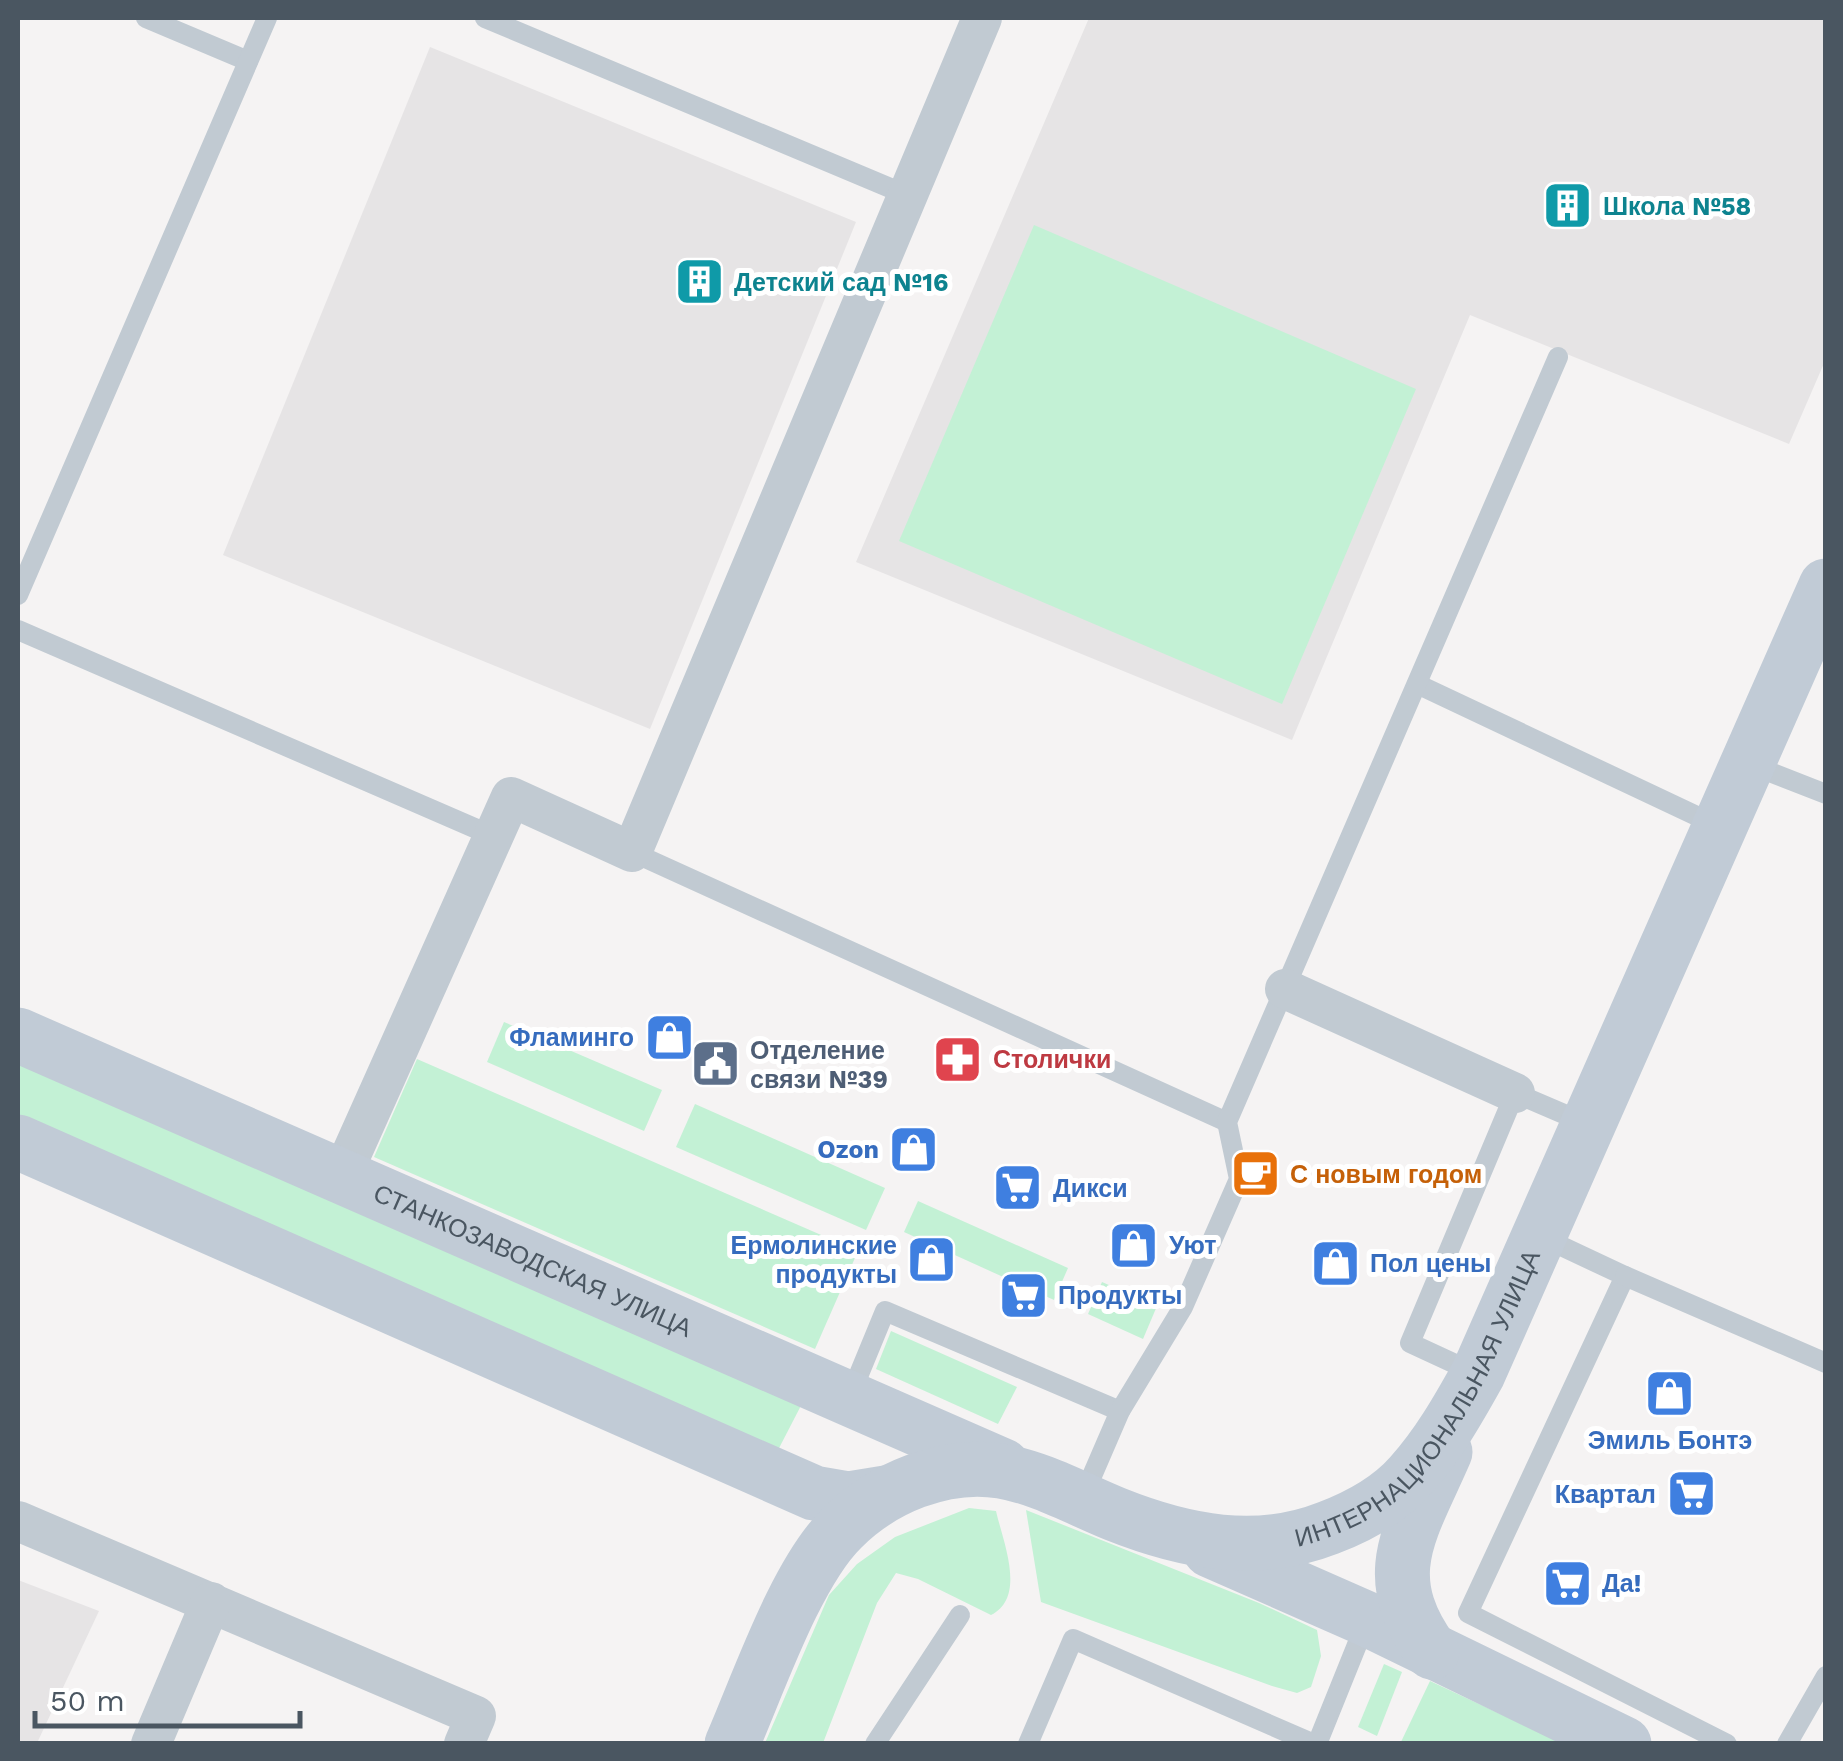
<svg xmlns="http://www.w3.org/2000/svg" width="1843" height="1761" viewBox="0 0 1843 1761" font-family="'Work Sans',sans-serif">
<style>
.education{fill:#e6e4e5}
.green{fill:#c3f1d5}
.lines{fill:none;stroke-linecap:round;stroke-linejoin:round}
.lane{stroke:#c1cad2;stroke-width:20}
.street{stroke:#c1cad2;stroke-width:40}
.secondary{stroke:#c1cbd6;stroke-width:55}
.labels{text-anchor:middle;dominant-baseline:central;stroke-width:10;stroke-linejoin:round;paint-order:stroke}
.culture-label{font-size:25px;font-weight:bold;fill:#0d838f;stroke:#fff;text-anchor:start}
.shop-label{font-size:25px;font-weight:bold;fill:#366cbe;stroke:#fff;text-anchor:start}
.service-label{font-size:25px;font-weight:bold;fill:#4e5e75;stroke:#fff;text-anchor:start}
.health-label{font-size:25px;font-weight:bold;fill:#be3a42;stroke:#fff;text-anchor:start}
.food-label{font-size:25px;font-weight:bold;fill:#c56008;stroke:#fff;text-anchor:start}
.street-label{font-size:25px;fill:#4a5661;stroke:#fff}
</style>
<rect width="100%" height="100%" fill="#f5f3f3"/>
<g class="education">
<path d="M 1089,18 L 1825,18 L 1825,361 L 1789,444 L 1470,315 L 1292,740 L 856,562 Z"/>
<path d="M 430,47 L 856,222 L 650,729 L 223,555 Z"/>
<path d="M 18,1580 L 99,1611 L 37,1743 L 18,1743 Z"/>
</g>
<g class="green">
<path d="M 1034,225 L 1416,389 L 1282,704 L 899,541 Z"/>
<path d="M 504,1022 L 662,1090 L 644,1131 L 487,1062 Z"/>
<path d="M 18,1054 L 807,1394 L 777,1452 L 18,1119 Z"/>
<path d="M 417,1059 L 858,1251 L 815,1349 L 374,1157 Z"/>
<path d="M 695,1104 L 885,1188 L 866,1230 L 676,1147 Z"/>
<path d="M 918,1201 L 1068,1268 L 1054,1300 L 904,1232 Z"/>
<path d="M 1102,1282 L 1157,1306 L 1143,1339 L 1088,1314 Z"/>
<path d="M 891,1331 L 1017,1387 L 998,1424 L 876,1369 Z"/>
<path d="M 969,1508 L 996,1511 C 1003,1542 1027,1597 991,1615 L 918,1579 L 896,1573 L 877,1603 L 823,1743 L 765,1743 L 829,1595 L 857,1564 L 895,1537 Z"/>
<path d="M 1026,1510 L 1259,1603 L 1317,1630 L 1321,1656 L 1311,1687 L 1297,1693 L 1272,1686 L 1041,1602 Z"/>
<path d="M 1384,1664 L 1402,1672 L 1377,1736 L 1358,1727 Z"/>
<path d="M 1430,1681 L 1562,1743 L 1400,1744 Z"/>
</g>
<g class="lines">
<g class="lane">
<path d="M 146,18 L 248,61"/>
<path d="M 485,18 L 907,195"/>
<path d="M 18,595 L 267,18"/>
<path d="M 18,630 L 493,836"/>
<path d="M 1417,684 L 1718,826"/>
<path d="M 1749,764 L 1826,794"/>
<path d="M 632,852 L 1227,1122"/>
<path d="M 1542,1237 L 1625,1276 L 1468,1613 L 1727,1744"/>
<path d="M 1625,1276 L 1826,1363"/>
<path d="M 1477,1374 L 1410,1343 L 1515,1093 L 1585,1123"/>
<path d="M 850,1396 L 885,1311 L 1120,1411"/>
<path d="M 1082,1499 L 1120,1411 L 1183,1307 L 1239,1179 L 1227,1122 L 1558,357"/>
<path d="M 875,1744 L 960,1615"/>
<path d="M 1028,1744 L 1073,1639 L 1314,1744"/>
<path d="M 1317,1744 L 1367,1620"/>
<path d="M 1787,1744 L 1826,1676"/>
</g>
<g class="street">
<path d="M 1285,989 L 1515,1093"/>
<path d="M 341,1177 L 511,797 L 632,852 L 982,18"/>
<path d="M 18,1521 L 476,1716 L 464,1744"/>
<path d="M 151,1744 L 211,1602"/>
</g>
<g class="secondary">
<path id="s1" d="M 18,1035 L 1003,1466"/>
<path d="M 18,1142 L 814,1493 L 849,1499 L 886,1493"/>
<path d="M 1210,1550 L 1367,1619 L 1624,1744"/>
<path d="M 1432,1652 C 1375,1574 1412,1529 1445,1452"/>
<path id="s2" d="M 732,1744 C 759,1682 796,1573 842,1528 C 882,1488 944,1462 1001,1471 C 1041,1478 1078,1499 1115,1514 C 1185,1542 1257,1556 1328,1528 C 1357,1517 1390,1499 1411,1475 C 1438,1445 1458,1410 1478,1374 L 1826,586"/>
</g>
</g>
<defs>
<symbol id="building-square" viewBox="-11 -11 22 22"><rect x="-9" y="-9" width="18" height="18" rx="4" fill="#0f9aa8" stroke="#fff"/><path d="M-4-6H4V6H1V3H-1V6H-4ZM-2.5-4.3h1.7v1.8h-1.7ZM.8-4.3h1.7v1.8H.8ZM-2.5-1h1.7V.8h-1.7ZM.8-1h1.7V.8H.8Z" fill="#fff"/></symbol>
<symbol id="shop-square" viewBox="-11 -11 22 22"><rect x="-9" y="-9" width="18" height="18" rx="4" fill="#3f7fe0" stroke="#fff"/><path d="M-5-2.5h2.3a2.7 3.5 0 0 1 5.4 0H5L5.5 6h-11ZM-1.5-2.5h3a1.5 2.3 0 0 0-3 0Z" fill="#fff"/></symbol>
<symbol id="pharmacy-square" viewBox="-11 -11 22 22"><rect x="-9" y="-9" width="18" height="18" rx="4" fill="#e0444e" stroke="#fff"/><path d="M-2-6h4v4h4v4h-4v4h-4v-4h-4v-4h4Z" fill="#fff"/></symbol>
<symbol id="civic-square" viewBox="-11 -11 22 22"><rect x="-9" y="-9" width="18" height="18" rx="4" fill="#5c6f8a" stroke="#fff"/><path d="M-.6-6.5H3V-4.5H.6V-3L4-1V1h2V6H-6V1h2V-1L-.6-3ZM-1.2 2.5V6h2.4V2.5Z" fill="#fff"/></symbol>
<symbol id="cafe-square" viewBox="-11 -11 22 22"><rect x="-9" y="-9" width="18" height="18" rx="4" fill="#e8710a" stroke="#fff"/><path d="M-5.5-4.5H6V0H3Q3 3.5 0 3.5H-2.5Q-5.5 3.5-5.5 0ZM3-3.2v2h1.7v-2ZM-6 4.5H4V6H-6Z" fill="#fff"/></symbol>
<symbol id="supermarket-square" viewBox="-11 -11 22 22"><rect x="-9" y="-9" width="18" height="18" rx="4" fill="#3f7fe0" stroke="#fff"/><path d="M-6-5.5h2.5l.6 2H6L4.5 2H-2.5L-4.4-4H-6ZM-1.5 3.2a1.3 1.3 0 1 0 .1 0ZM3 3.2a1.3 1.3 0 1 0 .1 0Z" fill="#fff"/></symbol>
</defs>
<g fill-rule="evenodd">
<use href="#building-square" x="1540" y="178" width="55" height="55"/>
<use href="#building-square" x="672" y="254" width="55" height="55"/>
<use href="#shop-square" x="642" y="1010" width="55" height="55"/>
<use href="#pharmacy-square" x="930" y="1032" width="55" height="55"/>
<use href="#civic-square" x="688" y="1036" width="55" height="55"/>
<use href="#shop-square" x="886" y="1122" width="55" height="55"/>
<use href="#cafe-square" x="1228" y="1146" width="55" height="55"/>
<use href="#supermarket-square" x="990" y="1160" width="55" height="55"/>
<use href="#shop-square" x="1106" y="1218" width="55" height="55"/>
<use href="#shop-square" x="904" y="1232" width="55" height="55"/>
<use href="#shop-square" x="1308" y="1236" width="55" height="55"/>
<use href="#supermarket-square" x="996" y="1268" width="55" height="55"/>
<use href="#shop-square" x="1642" y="1366" width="55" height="55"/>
<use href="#supermarket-square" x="1664" y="1466" width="55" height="55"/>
<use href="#supermarket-square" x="1540" y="1556" width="55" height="55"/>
</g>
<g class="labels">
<g class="culture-label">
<text x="1603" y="206">Школа №58</text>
<text x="734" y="282">Детский сад №16</text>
</g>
<g class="shop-label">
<text x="634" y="1037" text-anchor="end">Фламинго</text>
<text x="879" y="1149" text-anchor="end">Ozon</text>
<text x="1053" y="1188">Дикси</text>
<text x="897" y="1245" text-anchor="end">Ермолинские<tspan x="897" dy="29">продукты</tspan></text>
<text x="1169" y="1245">Уют</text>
<text x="1370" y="1263">Пол цены</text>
<text x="1058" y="1295">Продукты</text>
<text x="1670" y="1440" text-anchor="middle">Эмиль Бонтэ</text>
<text x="1656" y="1494" text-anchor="end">Квартал</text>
<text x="1602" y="1583">Да!</text>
</g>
<g class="service-label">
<text x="750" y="1050">Отделение<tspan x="750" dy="29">связи №39</tspan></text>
</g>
<g class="health-label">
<text x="993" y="1059">Столички</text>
</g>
<g class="food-label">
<text x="1290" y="1174">С новым годом</text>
</g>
<g class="street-label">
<text stroke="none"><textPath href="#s1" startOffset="562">СТАНКОЗАВОДСКАЯ УЛИЦА</textPath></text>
<text stroke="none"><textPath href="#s2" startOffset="920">ИНТЕРНАЦИОНАЛЬНАЯ УЛИЦА</textPath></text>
</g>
</g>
<rect width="1843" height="1761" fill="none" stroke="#4a5661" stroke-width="40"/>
<path d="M35 1711v15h265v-15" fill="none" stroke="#4a5661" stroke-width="5"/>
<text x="50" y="1711" font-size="30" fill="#4a5661" stroke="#ffffff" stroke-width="8" paint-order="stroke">50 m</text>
</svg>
